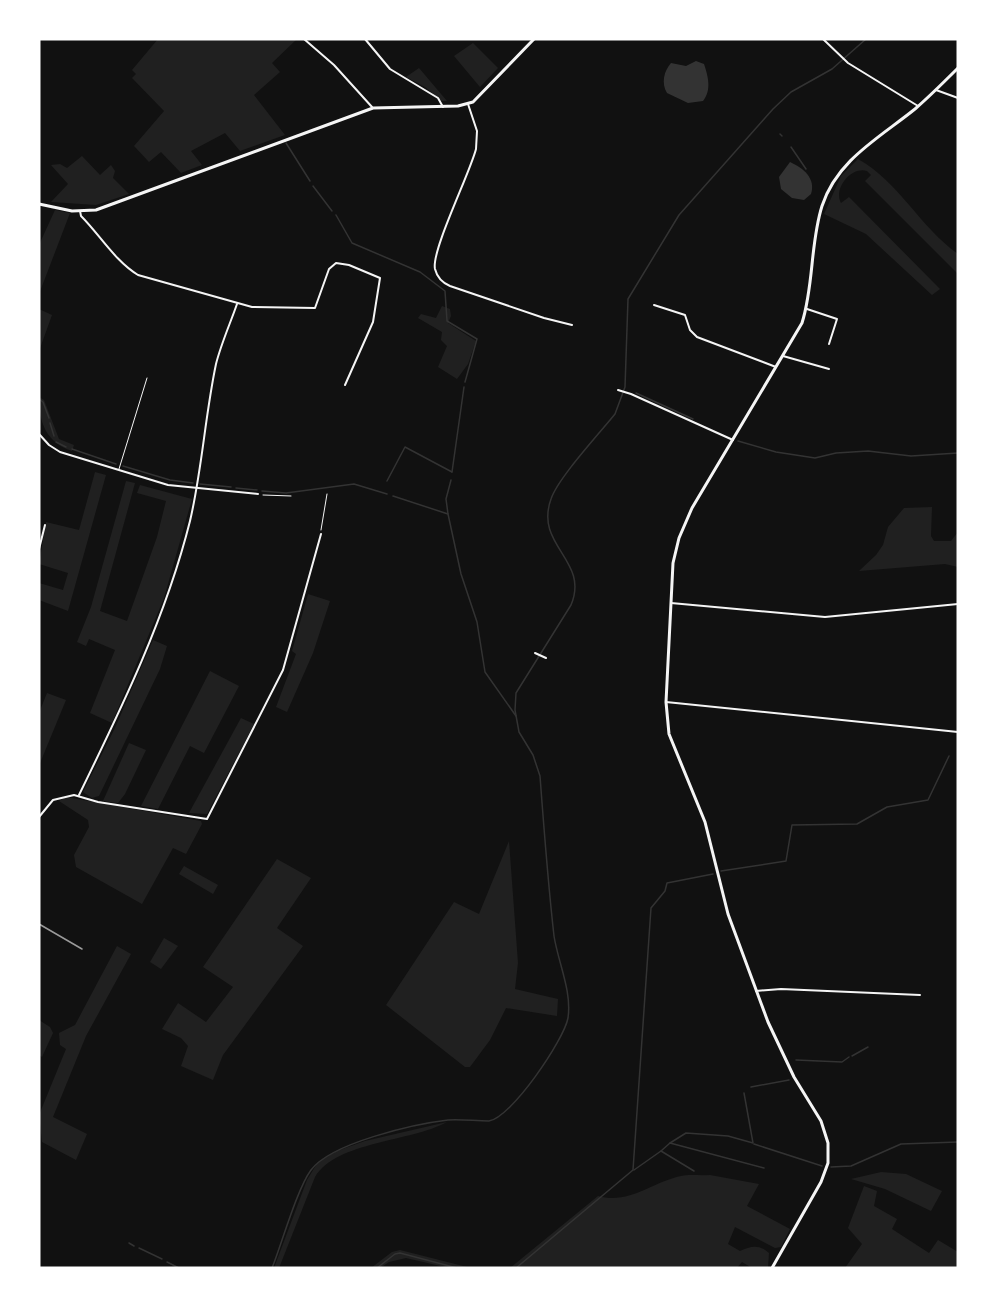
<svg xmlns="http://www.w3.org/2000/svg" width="997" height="1307" viewBox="0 0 997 1307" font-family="'Crimson Pro',serif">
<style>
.green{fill:#202020}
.water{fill:#333}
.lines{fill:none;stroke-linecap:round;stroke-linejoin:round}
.stream{stroke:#333;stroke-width:1.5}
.path{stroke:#f5f5f5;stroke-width:1}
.service{stroke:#f5f5f5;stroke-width:1}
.minor{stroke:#f5f5f5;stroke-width:2}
.tertiary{stroke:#f5f5f5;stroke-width:3}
.rail{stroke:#9a9a9a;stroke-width:1.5}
</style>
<rect width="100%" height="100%" fill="#111"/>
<g class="green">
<path d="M 158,39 L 297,39 L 272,63 L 280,72 L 254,95 L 285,135 L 240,151 L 225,133 L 191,151 L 202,165 L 181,173 L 161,152 L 149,162 L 134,146 L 164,111 L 132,78 L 136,74 L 132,70 Z"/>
<path d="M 473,43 L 498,68 L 480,87 L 454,56 Z"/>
<path d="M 419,68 L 447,101 L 442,101 L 425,87 L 406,77 Z"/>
<path d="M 82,156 L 100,175 L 111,165 L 115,171 L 113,178 L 129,194 L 96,205 L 51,202 L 68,184 L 51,165 L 60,164 L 67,168 Z"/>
<path d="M 858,159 C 899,182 920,227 958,254 L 958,274 L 865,181 L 871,175 L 867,171 C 851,166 833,189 841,203 L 849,197 L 940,289 L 932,295 L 866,234 L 824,214 L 841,176 Z"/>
<path d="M 55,210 L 70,213 L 39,294 L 39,245 Z"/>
<path d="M 442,306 L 450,309 L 451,316 L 448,323 L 476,341 L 468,364 L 457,379 L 438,367 L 447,346 L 441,340 L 442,332 L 418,318 L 421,314 L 436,318 Z"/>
<path d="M 39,309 L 52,315 L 39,351 Z"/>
<path d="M 39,397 L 44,400 L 59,439 L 74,445 L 72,451 C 46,442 39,423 39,397 Z"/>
<path d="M 95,472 L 106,475 L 68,611 L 39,600 L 39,583 L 63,590 L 68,573 L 39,564 L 46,522 L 79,530 Z"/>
<path d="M 126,481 L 135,483 L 100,611 L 127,621 L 157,537 L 166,501 L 137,493 L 140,485 L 192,499 L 164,598 L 112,723 L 90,713 L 115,650 L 89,639 L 86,646 L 77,642 L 91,607 Z"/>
<path d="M 932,507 L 931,536 L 934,541 L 951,541 L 958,532 L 958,567 L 945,564 L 859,571 L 876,555 L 883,545 L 888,527 L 904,508 Z"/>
<path d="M 308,594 L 330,601 L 313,653 L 287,712 L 276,707 L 296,654 L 292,651 Z"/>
<path d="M 153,640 L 167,646 L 160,669 L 99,796 L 92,798 L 83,792 L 115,728 Z"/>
<path d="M 210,671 L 239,686 L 204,753 L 190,746 L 158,809 L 141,806 Z"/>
<path d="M 47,693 L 66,700 L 40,763 L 39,713 Z"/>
<path d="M 241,718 L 254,724 L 207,814 L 189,813 Z"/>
<path d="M 129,743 L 146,750 L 125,794 L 118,803 L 103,801 Z"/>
<path d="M 66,797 L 201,821 L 202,824 L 186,854 L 173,848 L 142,904 L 76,867 L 74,855 L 89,827 L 88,820 L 59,801 Z"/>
<path d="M 509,841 L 518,963 L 515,989 L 558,999 L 557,1016 L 506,1008 L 490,1040 L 470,1067 L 465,1067 L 386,1005 L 454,902 L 479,914 Z"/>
<path d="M 277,859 L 311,878 L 277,928 L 303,946 L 223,1055 L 213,1080 L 181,1066 L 188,1046 L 181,1038 L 162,1029 L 178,1003 L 206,1022 L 233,987 L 203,967 Z"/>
<path d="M 184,866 L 218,885 L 213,894 L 179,874 Z"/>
<path d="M 164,938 L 178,946 L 161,969 L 150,962 Z"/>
<path d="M 117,946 L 131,954 L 86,1036 L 53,1117 L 87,1134 L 76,1160 L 42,1142 L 39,1115 L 66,1049 L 60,1045 L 59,1033 L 75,1025 Z"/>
<path d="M 39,1020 L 50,1027 L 53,1033 L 42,1057 L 39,1055 Z"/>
<path d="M 447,1122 C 411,1142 337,1141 315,1177 L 279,1268 L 274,1268 L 307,1180 L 318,1162 L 337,1151 L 365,1141 Z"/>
<path d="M 881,1172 L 906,1174 L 942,1191 L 931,1211 L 885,1189 L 851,1179 Z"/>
<path d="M 710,1175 L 759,1184 L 747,1206 L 790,1229 L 781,1247 L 775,1248 L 735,1227 L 728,1244 L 740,1251 C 751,1246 759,1244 769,1253 L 768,1268 L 752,1268 L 742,1262 L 737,1268 L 510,1268 L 598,1196 C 629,1205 652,1182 681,1176 C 690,1174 700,1176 710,1175 Z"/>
<path d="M 864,1186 L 877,1191 L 874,1206 L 897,1219 L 892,1229 L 929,1253 L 938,1240 L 958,1252 L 958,1268 L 845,1268 L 862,1244 L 848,1228 Z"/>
<path d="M 400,1250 L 471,1268 L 449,1268 L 406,1258 L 389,1262 L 380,1268 L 371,1268 L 392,1252 Z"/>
</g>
<g class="water">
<path d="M 696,61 L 704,64 C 708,76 712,90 703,101 L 688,103 L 667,93 C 661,83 664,71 671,63 L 686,66 Z"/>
<path d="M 790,162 C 803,168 816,178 811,194 L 804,200 L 792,198 L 781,189 L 779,177 Z"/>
</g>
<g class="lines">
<g class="stream">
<path d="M 780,134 L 782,136"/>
<path d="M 286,143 L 310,181"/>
<path d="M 791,147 L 806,169"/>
<path d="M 313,186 L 332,211"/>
<path d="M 336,215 L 352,243 L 420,272 L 445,291 L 447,321 L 477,339 L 465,382"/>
<path d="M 636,393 L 693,419"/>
<path d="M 39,399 L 43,402 L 49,418"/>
<path d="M 50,423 L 54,436"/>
<path d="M 738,441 L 776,452 L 815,458 L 836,453 L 868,451 L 911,456 L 958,453"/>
<path d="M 56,442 L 66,447"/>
<path d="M 72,449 L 116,464"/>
<path d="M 123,466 L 170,480 L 193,483"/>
<path d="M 452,472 L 464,387"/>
<path d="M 387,481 L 405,447 L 452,472"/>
<path d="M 200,484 L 231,487"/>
<path d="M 236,488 L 257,490"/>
<path d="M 262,491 L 286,493 L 354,484 L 387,494"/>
<path d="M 393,496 L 448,514 L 461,574 L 477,622 L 485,672 L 516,716"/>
<path d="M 448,514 L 446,499 L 451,480"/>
<path d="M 721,871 L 786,861 L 792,825 L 857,824 L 887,807 L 928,800 L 949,756"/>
<path d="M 852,1056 L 868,1047"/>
<path d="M 796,1060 L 842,1062 L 849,1057"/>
<path d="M 751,1087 L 789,1080"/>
<path d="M 670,1143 L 686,1133 L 728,1136 L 753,1143 L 744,1093"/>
<path d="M 754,1144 L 822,1166"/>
<path d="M 661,1151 L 670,1143 L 764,1168"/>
<path d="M 831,1167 L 851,1166 L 901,1144 L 958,1142"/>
<path d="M 634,1170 L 661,1151 L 694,1171"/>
<path d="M 129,1243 L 134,1246"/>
<path d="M 139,1248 L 162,1259"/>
<path d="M 167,1262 L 179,1268"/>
<path d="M 272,1268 C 282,1243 297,1189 311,1170 C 331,1143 414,1124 448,1120 C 461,1119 475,1121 489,1121 C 511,1118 564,1040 568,1018 C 572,991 558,962 554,936 C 548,883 544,830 540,776 L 533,755 L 519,732 L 515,710 L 516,693 L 571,605 C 590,560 534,546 551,499 C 558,478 599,434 615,414 L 625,387 L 628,299 L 679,215 L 773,109 L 791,92 L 832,69 L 866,39"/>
<path d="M 377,1268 L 395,1254 L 400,1253 L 457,1268"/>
<path d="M 516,1268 L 633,1170 L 651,908 L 665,891 L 667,883 L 713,874"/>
</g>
<g class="path">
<path d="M 263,495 L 291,496"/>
<path d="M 321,530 L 327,494"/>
</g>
<path class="service" d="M 119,469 L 147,378"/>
<g class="minor">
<path d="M 304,39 L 334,65 L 372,107"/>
<path d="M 365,39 L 390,69 L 438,98 L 443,107"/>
<path d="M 823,39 L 848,63 L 918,106"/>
<path d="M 936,90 L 958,98"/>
<path d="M 468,104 L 477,131 L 476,149 C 470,173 431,251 435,269 C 437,277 443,283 450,286 L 544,318 L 572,325"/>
<path d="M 80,211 L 81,216 C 100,235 115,261 138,275 L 252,307 L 315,308 L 329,269 L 336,263 L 349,265 L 380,278 L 373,322 L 345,385"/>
<path d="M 654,305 L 685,315 L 690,330 L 697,337 L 776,367"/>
<path d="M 807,309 L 837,319 L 829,344"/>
<path d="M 783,356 L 829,369"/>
<path d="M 618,390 L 631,394 L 733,440"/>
<path d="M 39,434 L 49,445 L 60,452 L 168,485 L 258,494"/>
<path d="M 39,549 L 45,525"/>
<path d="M 671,603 L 825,617 L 958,604"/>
<path d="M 535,653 L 546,658"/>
<path d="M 666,702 L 958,732"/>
<path d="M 79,795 C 122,707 166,617 190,521 C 202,470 205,416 216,364 C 221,344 230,324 237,304"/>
<path d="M 39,817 L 53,800 L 74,795 L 98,802 L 207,819 L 283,670 L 321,534"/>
<path d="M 756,991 L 781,989 L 920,995"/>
</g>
<g class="tertiary">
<path d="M 39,204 L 72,211 L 96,210 L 373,108 L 458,106 L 473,102 L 534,39"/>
<path d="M 772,1268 L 821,1182 L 828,1163 L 828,1143 L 821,1121 L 794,1077 L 768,1022 L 728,914 L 705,822 L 669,734 L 666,702 L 673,563 L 679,538 L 692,508 L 802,323 C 814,285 810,244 822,206 C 837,160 879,138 915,109 C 930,96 944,82 958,68"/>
</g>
<path class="rail" d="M 39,924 L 82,949"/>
</g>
<rect width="997" height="1307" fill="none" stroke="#ffffff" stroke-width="81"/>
</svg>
